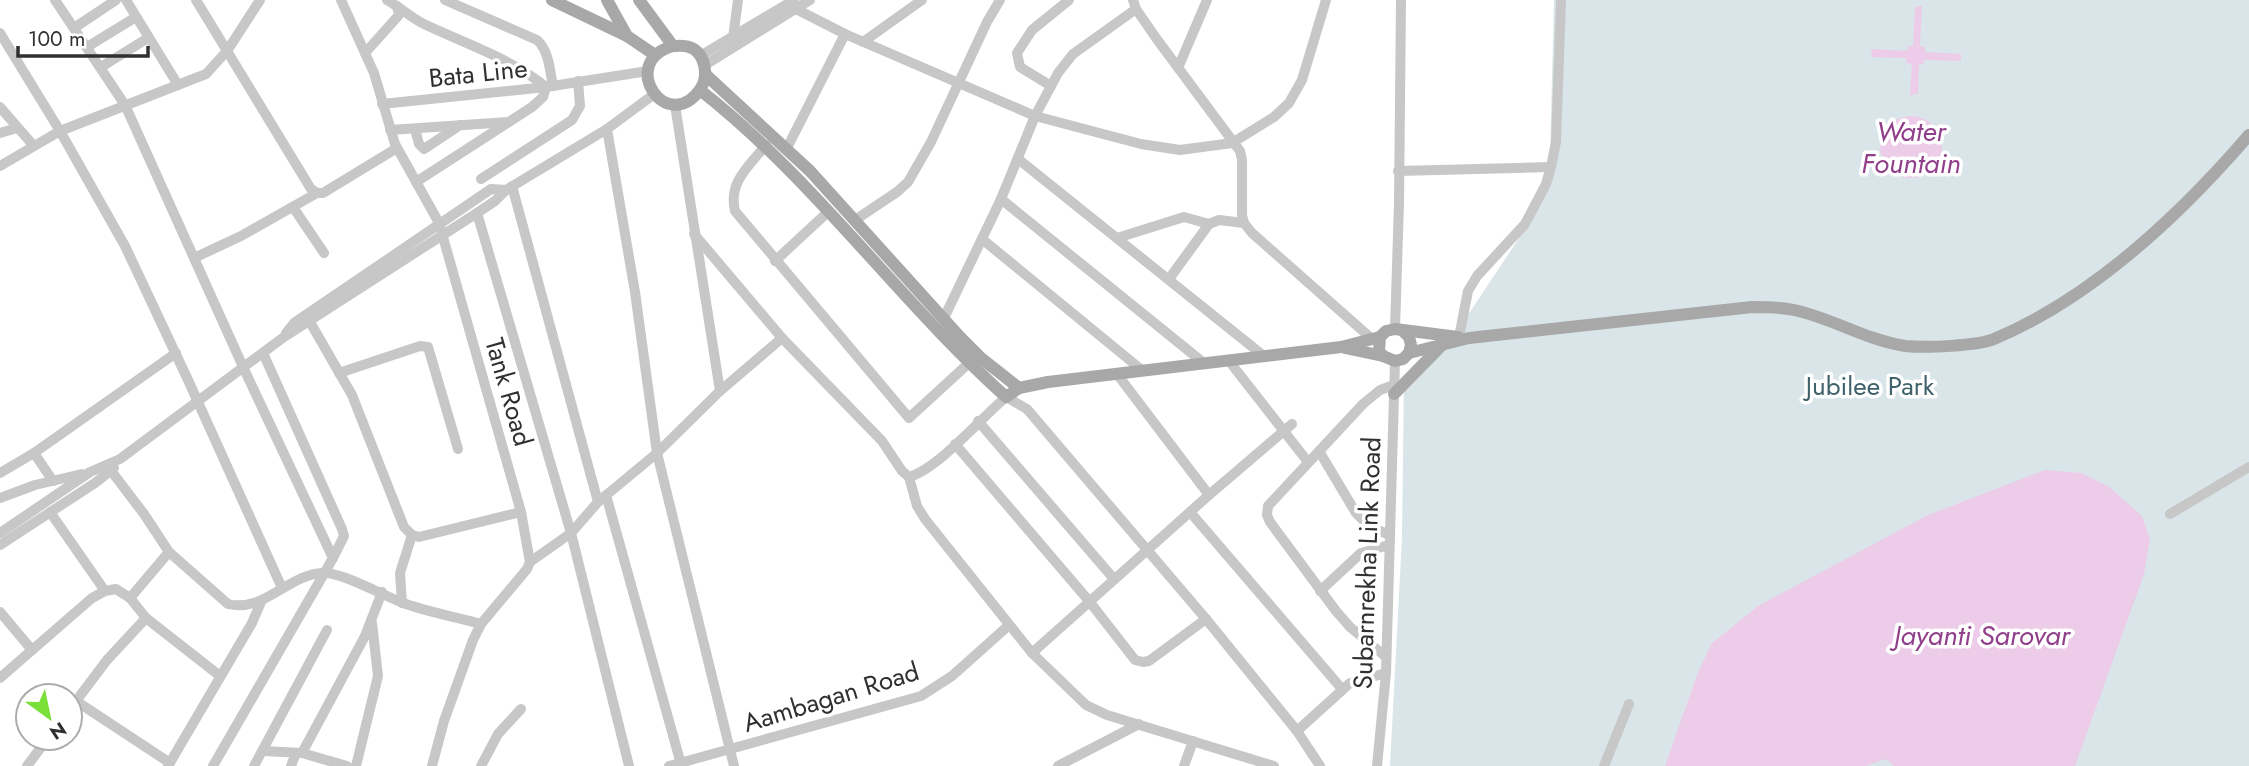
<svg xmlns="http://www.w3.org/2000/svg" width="2249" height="766" viewBox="0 0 2249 766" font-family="Jost,sans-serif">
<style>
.green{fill:#d9e5e8}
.water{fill:#eccce9}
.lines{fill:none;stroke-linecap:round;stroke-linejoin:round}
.minor{stroke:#c7c7c7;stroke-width:10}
.major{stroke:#a8a8a8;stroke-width:12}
.labels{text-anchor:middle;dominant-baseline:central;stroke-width:7;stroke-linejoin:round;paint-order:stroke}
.street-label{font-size:26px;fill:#303030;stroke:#fff}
.park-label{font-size:26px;fill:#3e616b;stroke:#fff}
.water-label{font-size:28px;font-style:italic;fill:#90408a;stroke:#fff}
</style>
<rect width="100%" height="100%" fill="#fff"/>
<path class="green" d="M 1554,0 L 2249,0 L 2249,766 L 1390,766 L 1402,538 L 1404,378 L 1462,324 L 1525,229 L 1543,190 L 1550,158 Z"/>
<g class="water">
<path d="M 1922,6 L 1920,46 L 1925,47 L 1925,52 L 1961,54 L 1961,61 L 1924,60 L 1923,64 L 1919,65 L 1918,94 L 1910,95 L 1912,64 L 1906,63 L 1906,58 L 1871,57 L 1872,49 L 1907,51 L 1908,46 L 1913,46 L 1915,7 Z"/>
<circle cx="1911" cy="147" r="31"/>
<path d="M 2045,470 L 2081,473 L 2109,487 L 2142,516 L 2150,539 L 2144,574 L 2075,766 L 1894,766 L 1886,759 L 1865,766 L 1665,766 L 1697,675 L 1711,644 L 1758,606 L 1928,515 Z"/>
</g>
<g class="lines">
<g class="minor">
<path d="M 55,0 L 125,105 L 244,369 L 333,558 L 213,766"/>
<path d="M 126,0 L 178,85"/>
<path d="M 196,0 L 311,189 L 317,193 L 323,193 L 397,148"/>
<path d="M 341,0 L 374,73 L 395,144 L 439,223 L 521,512 L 530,562"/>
<path d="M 387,0 C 400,7 411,18 424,24 C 466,44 510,58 546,87 L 543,97 L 532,107 L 416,182"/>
<path d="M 445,0 L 537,40 C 549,50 550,72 553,86"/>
<path d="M 1133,0 L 1136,9 L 1156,38 L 1240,151 L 1242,160 L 1242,215 L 1244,223 L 1252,233 L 1372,339"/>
<path d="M 796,9 L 845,34 L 1035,116 L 1141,144 L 1180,150 L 1232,143 L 1274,117 L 1289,103 L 1302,80 L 1326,0"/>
<path d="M 74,28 L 116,0"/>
<path d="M 0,33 L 60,131 L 125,246 L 188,380 L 282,588"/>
<path d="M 733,38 L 738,0"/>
<path d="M 863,42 L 922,0"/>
<path d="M 87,47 L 136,17"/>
<path d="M 365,53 L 399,15 L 397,6"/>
<path d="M 700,56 L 794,0"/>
<path d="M 705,65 L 810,0"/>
<path d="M 101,67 L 148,38"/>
<path d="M 1178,68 L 1207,0"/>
<path d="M 1051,86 L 1020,67 L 1017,53 L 1032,30 L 1069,0"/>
<path d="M 382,104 L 546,87 L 648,71"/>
<path d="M 675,105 L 720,391"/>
<path d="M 0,107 L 33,145"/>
<path d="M 415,129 L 419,144 L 424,149 L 460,125"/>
<path d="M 607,129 L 635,292 L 657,453 L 734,766"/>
<path d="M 390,130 L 508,122"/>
<path d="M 0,133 L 17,128"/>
<path d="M 766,145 C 749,166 728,182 735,211 L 909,418 L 969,363"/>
<path d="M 787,148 L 845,34"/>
<path d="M 1018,159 L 1265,357"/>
<path d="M 0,166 L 60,131 L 206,74 L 227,51 L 260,0"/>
<path d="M 1398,171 L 1551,167"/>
<path d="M 481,179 L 572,120 L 580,106 L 578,81"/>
<path d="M 512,186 L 598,502"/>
<path d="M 1001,199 L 1205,364"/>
<path d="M 293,207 L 324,253"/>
<path d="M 477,213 L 571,533 L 629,766"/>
<path d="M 855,220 L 897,192 L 908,182 L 931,142 L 987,22 L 1000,0"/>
<path d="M 694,234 L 782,338 L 882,441 L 902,471 L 909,477 C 939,468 981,418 1006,397 L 1027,409 L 1206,619 L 1297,731 L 1320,766"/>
<path d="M 1117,238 L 1184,217 L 1209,224"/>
<path d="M 982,239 L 1143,371"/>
<path d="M 194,258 L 241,236 L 317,193"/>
<path d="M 775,261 L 829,211"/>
<path d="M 1169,279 L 1209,224 L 1219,220 L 1244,223"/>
<path d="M 944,318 L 1001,199 L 1035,116 L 1058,73 L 1073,54 L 1136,9"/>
<path d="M 310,322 L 352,395 L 404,527 L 412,535 L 419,537 L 521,512"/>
<path d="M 1395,329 L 1399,203 L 1401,0"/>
<path d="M 286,333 L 294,323 L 491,189 L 506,190"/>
<path d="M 1459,337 L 1468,291 L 1477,276 L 1525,224 L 1546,184 L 1551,167 L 1556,142 L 1561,0"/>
<path d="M 263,353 L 342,529 L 344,536 L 333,558"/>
<path d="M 1229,361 L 1308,462"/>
<path d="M 339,373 L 420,346 L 428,347 L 458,449"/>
<path d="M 1117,374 L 1209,495"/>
<path d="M 978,421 L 1114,579"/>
<path d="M 955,444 L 1089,601 L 1135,660 L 1143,662 L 1149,661 L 1206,619"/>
<path d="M 1319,451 L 1356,513 L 1370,527 L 1390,535"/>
<path d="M 34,453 L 53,481"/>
<path d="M 112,472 L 144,514 L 169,552 L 228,604 C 265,613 288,574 323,573 C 342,572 384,596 403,603 C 428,612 456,617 481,624"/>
<path d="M 0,473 L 34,453 L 176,353"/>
<path d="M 909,477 L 917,506 L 925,519 L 1032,653 L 1086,705 L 1107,715 L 1274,766"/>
<path d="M 606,495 L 681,764"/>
<path d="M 0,498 L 35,485 L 82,474"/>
<path d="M 50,512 L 105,591"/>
<path d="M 1190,512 L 1342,689"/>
<path d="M 2170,514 L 2249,467"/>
<path d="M 0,533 L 90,472 L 120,459 L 284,337 L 477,213 L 495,201 L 506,190 L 607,129 L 653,95"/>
<path d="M 0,545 L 95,483 L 114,468"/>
<path d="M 1320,591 L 1361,553 L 1389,545"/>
<path d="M 130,598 L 169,552"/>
<path d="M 402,603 L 400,573 L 412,535"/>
<path d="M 0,612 L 32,650"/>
<path d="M 1032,653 L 1209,495 L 1292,424"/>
<path d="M 1386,657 L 1350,627 L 1336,611 L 1270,522 L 1267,515 L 1268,506 L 1363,404 L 1380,390 L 1394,385"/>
<path d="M 0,678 L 92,598 L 105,591 L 116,589 L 130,598 L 146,618 L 220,676"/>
<path d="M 76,701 L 170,763"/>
<path d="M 70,709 L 107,660 L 146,618"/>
<path d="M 1297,731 L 1350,683 L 1386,673"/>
<path d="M 264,751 L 302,753 L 347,766"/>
<path d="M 302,753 L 365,636 L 382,592"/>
<path d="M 27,766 L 48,738"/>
<path d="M 168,766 L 252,623 L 261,602"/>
<path d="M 254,766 L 327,630"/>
<path d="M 291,766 L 296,753"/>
<path d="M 356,766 L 378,676 L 372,623"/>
<path d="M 432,766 L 444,721 L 473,640 L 481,624 L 527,569 L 530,562 L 571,533 L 598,502 L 657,453 L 720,391 L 782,338"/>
<path d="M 481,766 L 498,734 L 521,709"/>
<path d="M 669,766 L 921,696 L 952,676 L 1008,626"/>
<path d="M 1058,766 L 1139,724"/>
<path d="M 1184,766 L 1193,741"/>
<path d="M 1377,766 L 1386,673 L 1395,361"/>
<path d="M 1604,766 L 1629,704"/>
</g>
<g class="major">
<path d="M 552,0 L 627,36"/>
<path d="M 607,0 L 627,36 L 655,55"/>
<path d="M 639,0 L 673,46"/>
<path d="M 673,46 C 677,46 684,45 689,47 C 705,52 709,75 701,88 C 668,138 616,62 673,46 Z"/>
<path d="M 705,74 L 810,171 L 960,337 L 981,358 L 1019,388"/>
<path d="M 700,90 C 815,180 898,300 1006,397 L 1019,388 L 1048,382 L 1341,347 L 1380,337"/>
<path d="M 1345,348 L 1383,356 L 1395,361 L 1403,359 L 1409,353 L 1411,345 L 1409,337 L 1403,331"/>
<path d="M 1409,353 L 1469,338 L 1752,307 C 1766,307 1780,307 1794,310 C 1832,318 1866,340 1905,346 C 1924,348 1978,346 1994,339 C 2092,298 2180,215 2249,135"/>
<path d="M 1383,356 L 1379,351 L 1380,337 L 1386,331 L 1395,329 L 1458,337"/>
<path d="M 1394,394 L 1442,345"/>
</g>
</g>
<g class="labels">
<g class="street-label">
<text transform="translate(478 73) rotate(-6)">Bata Line</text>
<text transform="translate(509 392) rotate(74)">Tank Road</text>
<text transform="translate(1367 563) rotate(-88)">Subarnrekha Link Road</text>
<text transform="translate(831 697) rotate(-17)">Aambagan Road</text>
</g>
<g class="park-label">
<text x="1870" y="386">Jubilee Park</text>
</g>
<g class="water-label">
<text x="1911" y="131">Water<tspan x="1911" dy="32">Fountain</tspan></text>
<text x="1982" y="635">Jayanti Sarovar</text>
</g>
</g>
<g transform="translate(49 717) rotate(147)"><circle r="33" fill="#ffffff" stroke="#acacac" stroke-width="2"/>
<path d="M0-5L12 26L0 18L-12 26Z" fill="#79e039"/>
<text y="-10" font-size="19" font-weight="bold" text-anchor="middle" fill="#303030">N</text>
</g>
<path d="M18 46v10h130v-10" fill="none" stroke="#303030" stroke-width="3.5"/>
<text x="28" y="46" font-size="21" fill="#303030" stroke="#ffffff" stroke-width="5" paint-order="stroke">100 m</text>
</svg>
